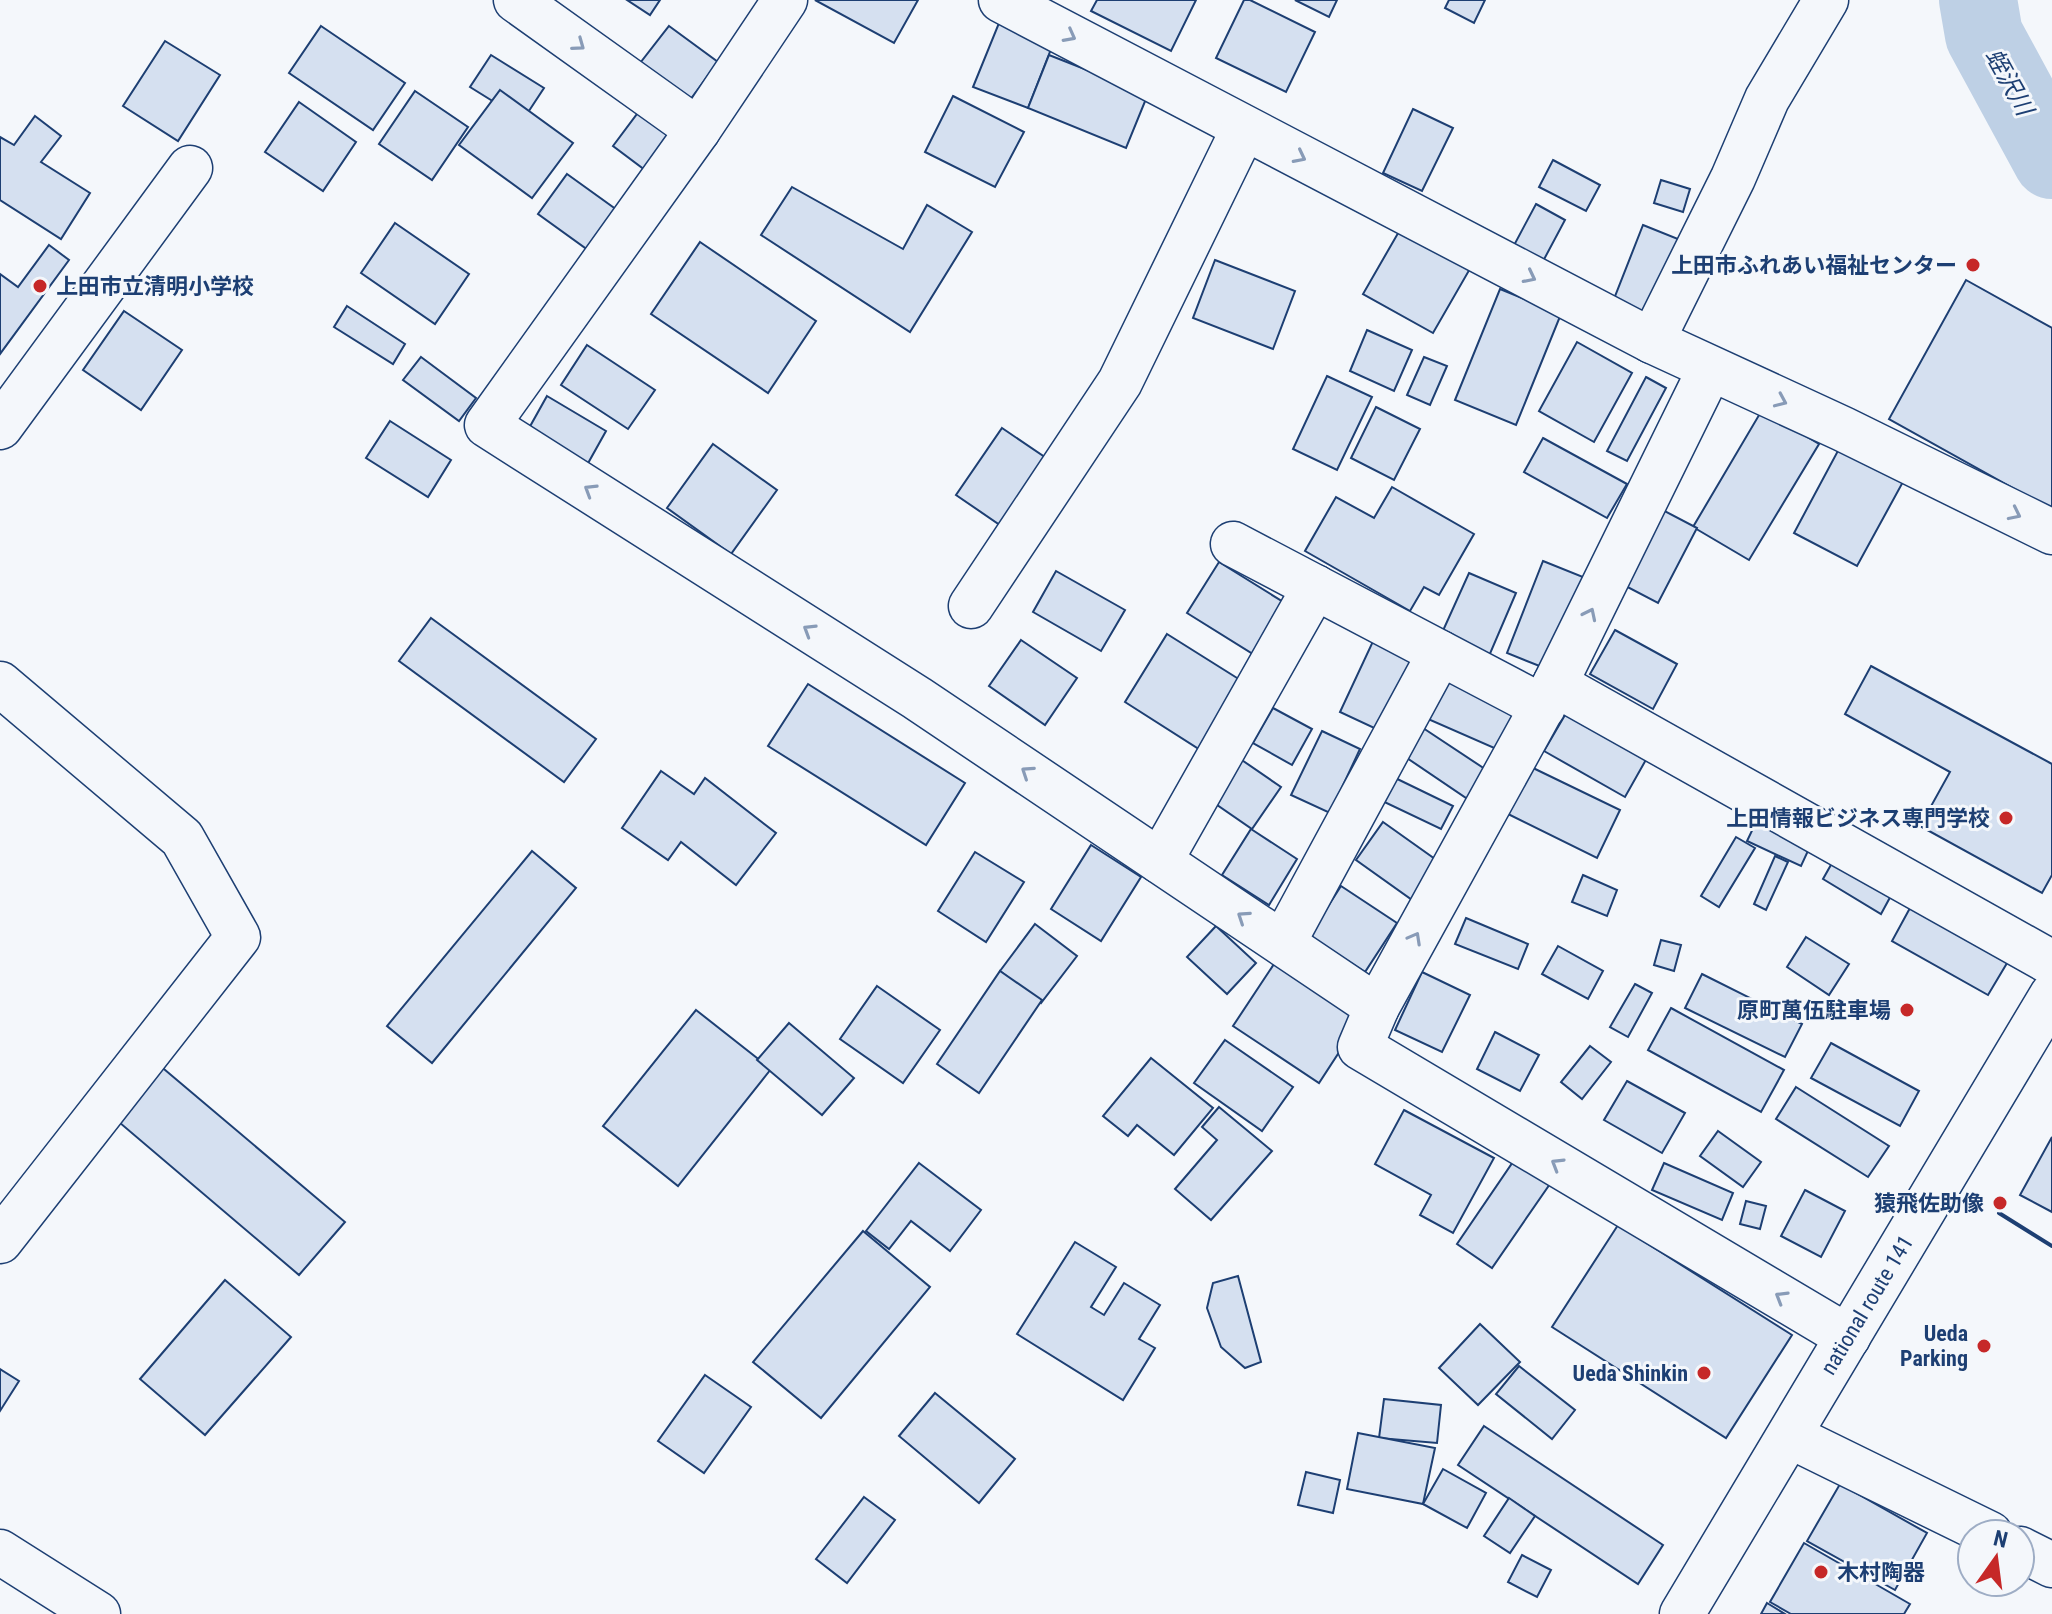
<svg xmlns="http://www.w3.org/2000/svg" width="2052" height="1614" viewBox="0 0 2052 1614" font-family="'Roboto Condensed','Noto Sans JP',sans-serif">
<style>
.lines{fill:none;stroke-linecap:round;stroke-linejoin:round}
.river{stroke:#bed0e5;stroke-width:78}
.building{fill:#d5e0f0;stroke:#1d3f73;stroke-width:2}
.minor-casing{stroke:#1d3f73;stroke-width:47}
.highway-casing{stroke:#1d3f73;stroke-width:47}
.minor{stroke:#f4f7fb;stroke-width:44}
.highway{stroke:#f4f7fb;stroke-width:44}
.wall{stroke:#1d3f73;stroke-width:4}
.oneway{stroke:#889bb7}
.poi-dot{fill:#c62828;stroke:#f4f7fb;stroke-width:3}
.labels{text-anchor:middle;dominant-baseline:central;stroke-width:6;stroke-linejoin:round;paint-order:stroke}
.poi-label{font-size:22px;font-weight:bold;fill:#1d3f73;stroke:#f4f7fb;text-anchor:end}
.street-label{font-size:22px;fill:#1d3f73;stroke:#f4f7fb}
.water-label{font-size:24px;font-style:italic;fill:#1d3f73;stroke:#f4f7fb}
</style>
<rect width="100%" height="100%" fill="#f4f7fb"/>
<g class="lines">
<path class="river" d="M 1978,0 L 1984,35 L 2052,160"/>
</g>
<g class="building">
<path d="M 627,0 L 660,0 L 650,15 Z"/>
<path d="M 815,0 L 918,0 L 894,43 Z"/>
<path d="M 1097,0 L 1196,0 L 1171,51 L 1091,11 Z"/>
<path d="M 1244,0 L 1250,0 L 1315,32 L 1286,92 L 1216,58 Z"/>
<path d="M 1295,0 L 1337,0 L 1329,17 Z"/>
<path d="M 1449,0 L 1485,0 L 1474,23 L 1445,8 Z"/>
<path d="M 999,23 L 1053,44 L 1028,108 L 973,87 Z"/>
<path d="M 321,26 L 405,83 L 373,130 L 289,73 Z"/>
<path d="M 669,26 L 718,62 L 687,104 L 637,67 Z"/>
<path d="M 165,41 L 220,75 L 178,141 L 123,106 Z"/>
<path d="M 491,55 L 544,88 L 523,120 L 470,87 Z"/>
<path d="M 1049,55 L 1148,94 L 1126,148 L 1028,108 Z"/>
<path d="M 500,90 L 573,143 L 532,198 L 459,145 Z"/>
<path d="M 415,91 L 468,127 L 432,180 L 379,144 Z"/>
<path d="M 953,96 L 1024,132 L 995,187 L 925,152 Z"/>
<path d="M 299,102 L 356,142 L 323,191 L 265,152 Z"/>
<path d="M 1413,109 L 1453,128 L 1422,191 L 1383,173 Z"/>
<path d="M 640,110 L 672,133 L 645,170 L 613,146 Z"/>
<path d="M 35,116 L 61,136 L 41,162 L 90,193 L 61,239 L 0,200 L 0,137 L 14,145 Z"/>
<path d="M 1553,160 L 1600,185 L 1586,211 L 1539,187 Z"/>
<path d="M 567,174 L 617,210 L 588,250 L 538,214 Z"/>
<path d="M 1661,180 L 1690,189 L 1683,212 L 1654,203 Z"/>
<path d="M 792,187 L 903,249 L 927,205 L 972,232 L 910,332 L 761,235 Z"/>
<path d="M 1536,204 L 1565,220 L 1541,265 L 1512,249 Z"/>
<path d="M 395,223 L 469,274 L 435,324 L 361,273 Z"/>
<path d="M 1643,225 L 1683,241 L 1652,320 L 1612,304 Z"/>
<path d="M 1401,228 L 1471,267 L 1433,333 L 1363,294 Z"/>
<path d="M 700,242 L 816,321 L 768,393 L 651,314 Z"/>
<path d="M 49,245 L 69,260 L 0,354 L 0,274 L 18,287 Z"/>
<path d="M 1215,260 L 1295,291 L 1273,349 L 1193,318 Z"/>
<path d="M 1966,280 L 2052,328 L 2052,510 L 1889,419 Z"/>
<path d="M 1500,289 L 1561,314 L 1516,425 L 1455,400 Z"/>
<path d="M 347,306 L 405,344 L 393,364 L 334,327 Z"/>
<path d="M 124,311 L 182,350 L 141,410 L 83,370 Z"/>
<path d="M 1367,330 L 1412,350 L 1394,391 L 1350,371 Z"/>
<path d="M 1577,342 L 1632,373 L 1594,442 L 1539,411 Z"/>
<path d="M 587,345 L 655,390 L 628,429 L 561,385 Z"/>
<path d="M 421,357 L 476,398 L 459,421 L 403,380 Z"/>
<path d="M 1424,357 L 1447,366 L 1430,405 L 1407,395 Z"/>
<path d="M 1327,376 L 1372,397 L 1337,470 L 1293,449 Z"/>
<path d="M 1646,377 L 1666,388 L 1627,461 L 1607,451 Z"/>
<path d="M 547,396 L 606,431 L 587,465 L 528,430 Z"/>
<path d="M 1376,407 L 1420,429 L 1394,480 L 1351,458 Z"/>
<path d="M 1762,410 L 1819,444 L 1749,560 L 1693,527 Z"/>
<path d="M 390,421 L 451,460 L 428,497 L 366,458 Z"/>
<path d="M 1002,428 L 1058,466 L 1013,534 L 956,495 Z"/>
<path d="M 1543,438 L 1627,484 L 1607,518 L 1524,472 Z"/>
<path d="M 713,444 L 777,490 L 731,554 L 667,508 Z"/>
<path d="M 1840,447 L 1904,480 L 1857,566 L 1794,533 Z"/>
<path d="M 1392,487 L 1474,534 L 1439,595 L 1424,587 L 1410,611 L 1305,551 L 1336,497 L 1374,518 Z"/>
<path d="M 1655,506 L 1697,528 L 1658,603 L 1616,581 Z"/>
<path d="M 1543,561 L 1583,577 L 1547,669 L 1507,653 Z"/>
<path d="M 1219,562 L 1293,608 L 1261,659 L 1187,613 Z"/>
<path d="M 1056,571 L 1125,610 L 1101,651 L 1033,612 Z"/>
<path d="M 1469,573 L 1516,593 L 1489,656 L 1441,635 Z"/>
<path d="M 431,618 L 596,739 L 564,782 L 399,661 Z"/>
<path d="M 1615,630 L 1677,664 L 1653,709 L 1590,674 Z"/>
<path d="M 1167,634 L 1245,683 L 1202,751 L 1125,702 Z"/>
<path d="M 1375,637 L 1422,659 L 1387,734 L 1340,712 Z"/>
<path d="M 1021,640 L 1077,678 L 1045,725 L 989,686 Z"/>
<path d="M 1871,666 L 2052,764 L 2052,875 L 2042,893 L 1920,826 L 1950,772 L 1845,714 Z"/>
<path d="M 1449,669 L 1523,702 L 1501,751 L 1428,719 Z"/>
<path d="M 808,684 L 965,783 L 926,845 L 768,746 Z"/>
<path d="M 1572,703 L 1652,749 L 1625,797 L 1544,751 Z"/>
<path d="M 1273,708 L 1312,729 L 1292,765 L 1253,743 Z"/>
<path d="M 1420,726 L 1494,775 L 1475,804 L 1401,754 Z"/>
<path d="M 1322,731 L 1360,749 L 1330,813 L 1291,795 Z"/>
<path d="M 1236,756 L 1281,787 L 1252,829 L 1207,798 Z"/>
<path d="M 1531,767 L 1620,810 L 1597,858 L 1508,814 Z"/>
<path d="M 661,771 L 694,794 L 705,778 L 776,833 L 736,885 L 681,842 L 668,860 L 622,828 Z"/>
<path d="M 1387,774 L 1453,806 L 1441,829 L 1376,798 Z"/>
<path d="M 1759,816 L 1813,840 L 1801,866 L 1747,841 Z"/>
<path d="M 1383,822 L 1442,864 L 1415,902 L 1356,860 Z"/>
<path d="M 1251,829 L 1297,859 L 1269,905 L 1222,875 Z"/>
<path d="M 1736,837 L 1755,848 L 1719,907 L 1701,896 Z"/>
<path d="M 1091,845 L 1141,877 L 1101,941 L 1051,909 Z"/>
<path d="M 532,851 L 576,888 L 432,1063 L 387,1026 Z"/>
<path d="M 975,852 L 1024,882 L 986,942 L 938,911 Z"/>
<path d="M 1775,856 L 1788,862 L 1766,910 L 1754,904 Z"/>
<path d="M 1836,856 L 1894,890 L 1881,914 L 1823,879 Z"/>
<path d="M 1583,875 L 1617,890 L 1607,916 L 1572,902 Z"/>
<path d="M 1341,886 L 1397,923 L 1365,972 L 1309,936 Z"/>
<path d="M 1916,897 L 2013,953 L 1988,995 L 1892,941 Z"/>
<path d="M 1466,918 L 1528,944 L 1518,969 L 1455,944 Z"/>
<path d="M 1035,924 L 1077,956 L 1041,1003 L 1000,971 Z"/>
<path d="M 1216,926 L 1256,963 L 1227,994 L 1187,957 Z"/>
<path d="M 1806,937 L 1849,964 L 1829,995 L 1787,967 Z"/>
<path d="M 1661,940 L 1681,945 L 1674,971 L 1654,965 Z"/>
<path d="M 1558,946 L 1603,971 L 1588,999 L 1542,974 Z"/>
<path d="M 1276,961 L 1362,1017 L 1319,1083 L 1233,1026 Z"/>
<path d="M 1000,971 L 1042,1000 L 979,1093 L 937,1064 Z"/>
<path d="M 1422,972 L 1470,995 L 1442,1052 L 1395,1030 Z"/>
<path d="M 1702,974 L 1802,1024 L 1785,1057 L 1685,1008 Z"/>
<path d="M 1635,984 L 1652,993 L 1628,1037 L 1610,1027 Z"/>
<path d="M 877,986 L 940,1030 L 903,1083 L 840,1039 Z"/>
<path d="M 1671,1008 L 1784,1070 L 1761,1112 L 1648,1050 Z"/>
<path d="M 696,1010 L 771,1069 L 678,1186 L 603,1126 Z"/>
<path d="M 789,1023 L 854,1078 L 822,1115 L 757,1060 Z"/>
<path d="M 1495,1032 L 1539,1055 L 1520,1091 L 1477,1069 Z"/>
<path d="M 1225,1040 L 1293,1087 L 1262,1131 L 1194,1083 Z"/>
<path d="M 1831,1043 L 1919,1091 L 1900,1126 L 1811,1078 Z"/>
<path d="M 1590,1046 L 1611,1062 L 1582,1099 L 1561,1082 Z"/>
<path d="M 1151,1058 L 1213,1108 L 1174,1155 L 1137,1125 L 1128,1136 L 1103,1116 Z"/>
<path d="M 158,1064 L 345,1222 L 299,1275 L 113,1117 Z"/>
<path d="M 1627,1081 L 1685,1113 L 1662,1153 L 1604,1120 Z"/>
<path d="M 1796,1087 L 1889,1146 L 1868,1177 L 1776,1119 Z"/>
<path d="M 1219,1107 L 1272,1151 L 1211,1220 L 1175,1189 L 1217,1140 L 1202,1127 Z"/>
<path d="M 1404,1110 L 1494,1158 L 1453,1233 L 1420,1215 L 1431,1195 L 1375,1164 Z"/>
<path d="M 1718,1131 L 1761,1162 L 1743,1187 L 1700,1156 Z"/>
<path d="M 2052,1137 L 2052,1212 L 2020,1195 Z"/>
<path d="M 1517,1156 L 1552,1181 L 1492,1268 L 1457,1244 Z"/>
<path d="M 919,1163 L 981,1210 L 950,1251 L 911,1221 L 889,1249 L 866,1231 Z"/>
<path d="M 1664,1163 L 1733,1193 L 1722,1220 L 1652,1190 Z"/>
<path d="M 1805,1190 L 1845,1211 L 1821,1257 L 1781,1236 Z"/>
<path d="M 1746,1201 L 1766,1206 L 1760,1229 L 1740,1224 Z"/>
<path d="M 1618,1225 L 1792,1335 L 1726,1438 L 1552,1327 Z"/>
<path d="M 863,1231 L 930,1287 L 821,1418 L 753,1362 Z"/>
<path d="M 1075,1242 L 1116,1267 L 1091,1307 L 1104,1315 L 1124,1283 L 1160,1305 L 1139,1339 L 1155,1348 L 1123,1400 L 1017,1334 Z"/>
<path d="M 1238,1276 L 1261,1362 L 1245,1368 L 1221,1347 L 1207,1308 L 1213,1283 Z"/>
<path d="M 225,1280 L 291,1337 L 205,1435 L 140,1379 Z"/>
<path d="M 1480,1324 L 1520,1362 L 1478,1405 L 1439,1368 Z"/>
<path d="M 1519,1366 L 1575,1410 L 1552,1439 L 1496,1394 Z"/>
<path d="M 0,1369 L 19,1381 L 0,1411 Z"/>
<path d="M 705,1375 L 751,1407 L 704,1473 L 658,1441 Z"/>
<path d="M 935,1393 L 1015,1459 L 979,1503 L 899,1436 Z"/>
<path d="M 1384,1399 L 1441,1405 L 1437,1443 L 1379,1438 Z"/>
<path d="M 1484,1426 L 1663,1545 L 1638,1584 L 1458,1465 Z"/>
<path d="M 1358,1433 L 1435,1448 L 1423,1504 L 1347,1489 Z"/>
<path d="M 1443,1469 L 1486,1493 L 1467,1528 L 1423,1504 Z"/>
<path d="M 1306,1472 L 1340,1480 L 1333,1513 L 1298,1505 Z"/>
<path d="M 1840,1484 L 1927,1533 L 1895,1590 L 1807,1541 Z"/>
<path d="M 864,1497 L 895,1520 L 847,1583 L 816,1559 Z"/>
<path d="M 1509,1498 L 1535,1516 L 1510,1553 L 1484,1536 Z"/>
<path d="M 1804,1543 L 1910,1604 L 1904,1614 L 1791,1614 L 1770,1602 Z"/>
<path d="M 1522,1555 L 1551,1570 L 1537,1597 L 1508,1582 Z"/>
<path d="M 1767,1603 L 1785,1614 L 1761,1614 Z"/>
</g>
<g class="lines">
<defs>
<g id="minor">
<path d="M 516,0 L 698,130"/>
<path d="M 785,0 L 698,130 L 487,425 L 917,698 L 1377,1007"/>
<path d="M 1001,0 L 1652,341 L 1843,429 L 2052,532"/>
<path d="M 1652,341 L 1733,178 L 1767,99 L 1826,0"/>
<path d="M 1710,369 L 1555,684 L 1377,1007 L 1360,1047 L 1848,1337"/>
<path d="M 0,427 L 190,168"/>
<path d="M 1233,544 L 1543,707"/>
<path d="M 971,606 L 1120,382 L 1244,128"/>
<path d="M 0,684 L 182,838 L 238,937 L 0,1241"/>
<path d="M 1555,684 L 2052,963"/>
<path d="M 1160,861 L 1315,587"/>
<path d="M 1283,943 L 1440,653"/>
<path d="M 1790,1436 L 1990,1534"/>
<path d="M 2020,1549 L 2052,1565"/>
<path d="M 0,1552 L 98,1614"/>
</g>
<path id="highway" d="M 1682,1614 L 2052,995"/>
</defs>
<use href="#minor" class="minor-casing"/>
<use href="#highway" class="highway-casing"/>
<use href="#minor" class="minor"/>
<use href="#highway" class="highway"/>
<path class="wall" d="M 1999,1213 L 2052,1246"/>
</g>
<defs><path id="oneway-chevron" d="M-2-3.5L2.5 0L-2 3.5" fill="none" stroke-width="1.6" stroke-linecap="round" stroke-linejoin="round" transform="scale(2)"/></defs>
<g class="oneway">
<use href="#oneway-chevron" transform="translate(1070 36) rotate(28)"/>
<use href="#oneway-chevron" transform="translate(579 45) rotate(36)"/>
<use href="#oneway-chevron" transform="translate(1300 157) rotate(27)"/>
<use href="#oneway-chevron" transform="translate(1530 277) rotate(27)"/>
<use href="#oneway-chevron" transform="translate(1781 401) rotate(24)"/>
<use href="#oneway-chevron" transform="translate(590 490) rotate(-148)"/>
<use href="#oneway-chevron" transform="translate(2015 514) rotate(26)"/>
<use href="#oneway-chevron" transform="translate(1590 614) rotate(-64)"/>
<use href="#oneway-chevron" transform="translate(809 630) rotate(-148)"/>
<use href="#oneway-chevron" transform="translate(1027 772) rotate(-146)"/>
<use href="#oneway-chevron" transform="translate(1243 917) rotate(-146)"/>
<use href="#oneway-chevron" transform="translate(1415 938) rotate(-61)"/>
<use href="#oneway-chevron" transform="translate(1557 1164) rotate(-149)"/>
<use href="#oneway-chevron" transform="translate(1781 1297) rotate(-149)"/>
</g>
<g class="poi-dot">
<circle cx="1973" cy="265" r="8"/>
<circle cx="40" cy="286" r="8"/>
<circle cx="2006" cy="818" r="8"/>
<circle cx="1907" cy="1010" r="8"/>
<circle cx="2000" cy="1203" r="8"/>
<circle cx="1984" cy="1346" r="8"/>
<circle cx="1704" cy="1373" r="8"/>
<circle cx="1821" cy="1572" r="8"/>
</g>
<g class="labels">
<g class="poi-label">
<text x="1957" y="265">上田市ふれあい福祉センター</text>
<text x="56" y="286" text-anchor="start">上田市立清明小学校</text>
<text x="1990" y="818">上田情報ビジネス専門学校</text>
<text x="1891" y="1010">原町萬伍駐車場</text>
<text x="1984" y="1203">猿飛佐助像</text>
<text x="1968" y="1333">Ueda<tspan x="1968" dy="25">Parking</tspan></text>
<text x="1688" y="1373">Ueda Shinkin</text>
<text x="1837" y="1572" text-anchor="start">木村陶器</text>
</g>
<g class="street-label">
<text transform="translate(1867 1305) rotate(-59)">national route 141</text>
</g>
<g class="water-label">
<text transform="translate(2009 82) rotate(61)">蛭沢川</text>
</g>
</g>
<g transform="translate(1996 1558) rotate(14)"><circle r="38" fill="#f4f7fb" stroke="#9eadc5" stroke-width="2"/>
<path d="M0-6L14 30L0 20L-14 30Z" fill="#c62828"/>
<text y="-12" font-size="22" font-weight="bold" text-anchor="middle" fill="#1d3f73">N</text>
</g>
</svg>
